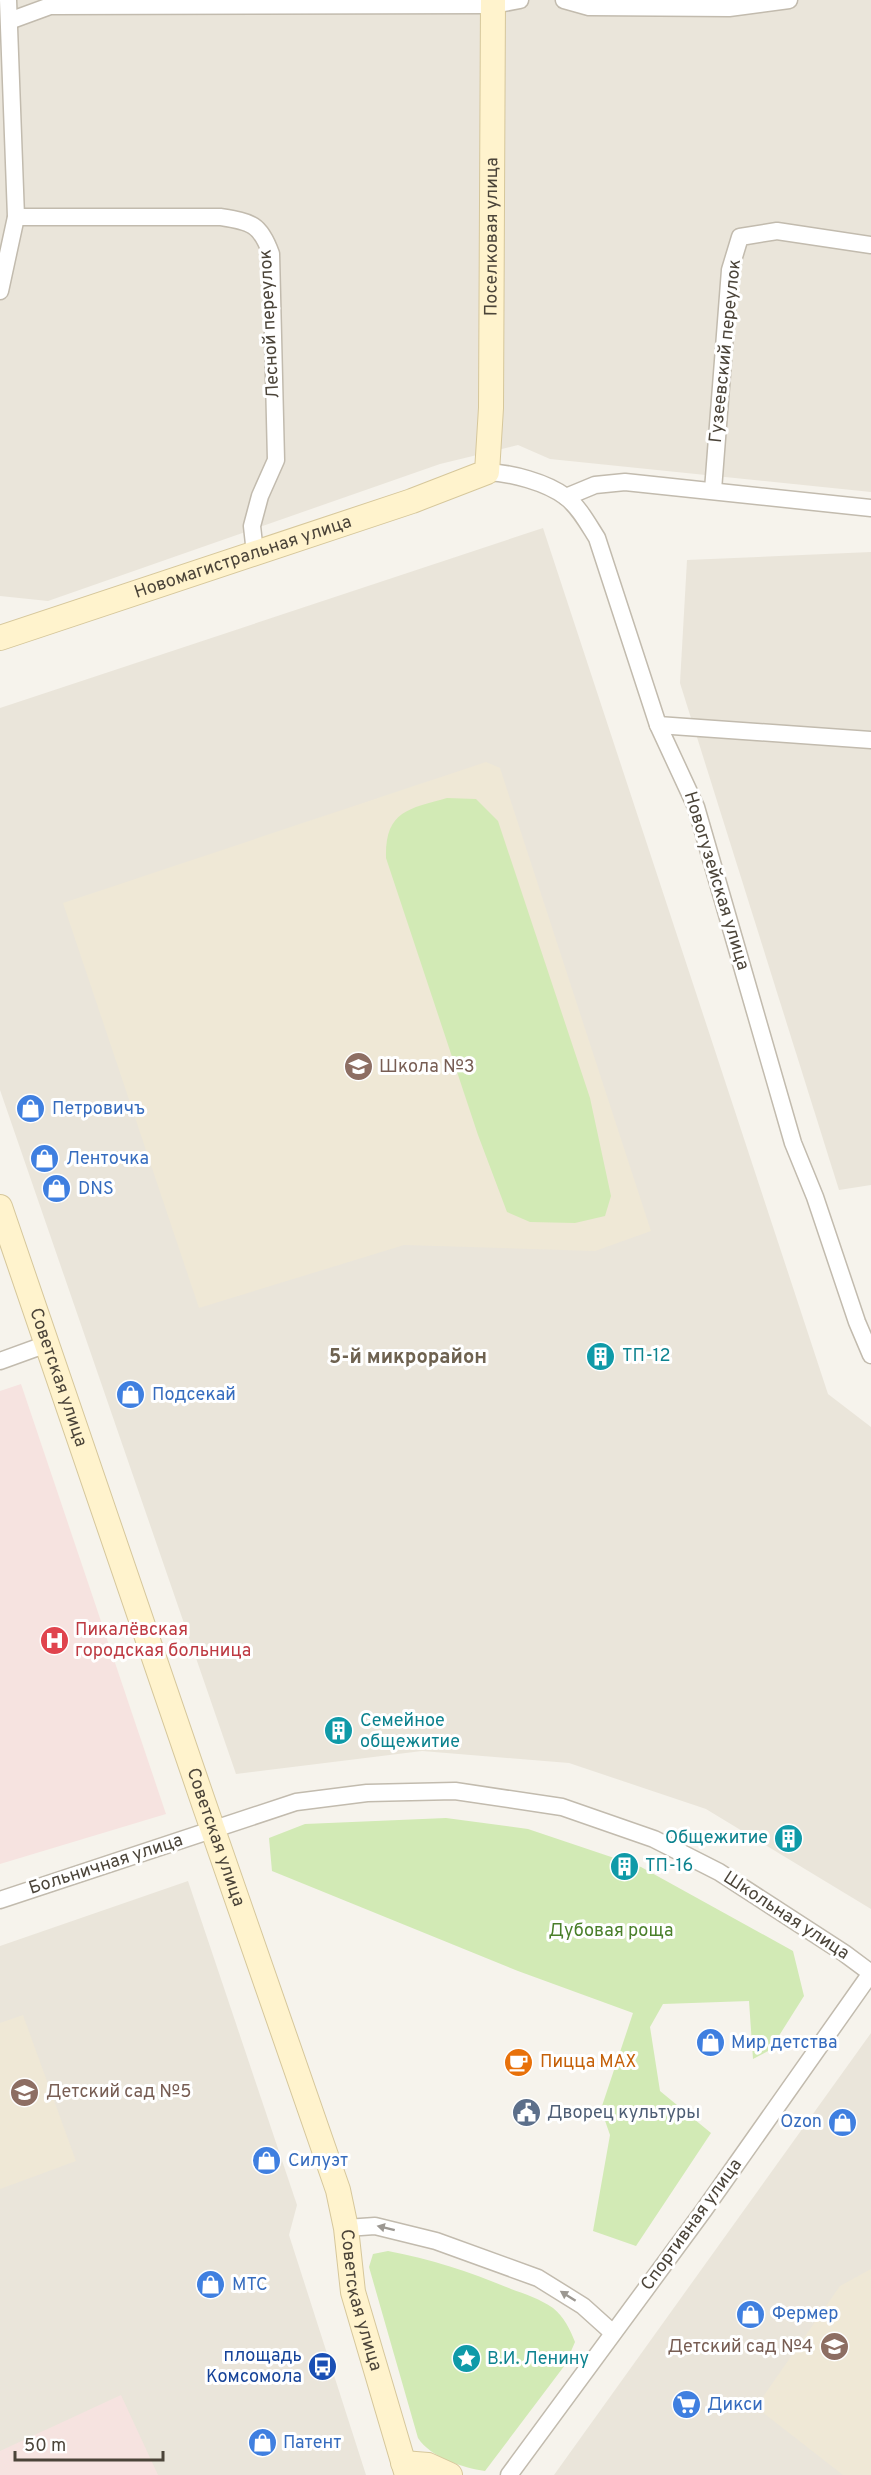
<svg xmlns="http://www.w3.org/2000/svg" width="871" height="2475" viewBox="0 0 871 2475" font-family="Overpass,sans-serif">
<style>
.residential{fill:#eae5da}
.education{fill:#efe8d6}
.medical{fill:#f6e3e0}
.green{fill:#d2eab5}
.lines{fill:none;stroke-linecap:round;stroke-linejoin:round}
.street-casing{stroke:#c2bbae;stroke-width:19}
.secondary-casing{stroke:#d6c79b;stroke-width:26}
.street{stroke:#fff;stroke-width:16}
.secondary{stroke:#fff3cd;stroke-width:24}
.oneway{fill:#9c9892}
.labels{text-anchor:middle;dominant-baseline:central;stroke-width:6;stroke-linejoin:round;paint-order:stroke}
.street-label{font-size:18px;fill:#4b4439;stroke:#fff}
.education-label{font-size:18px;fill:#785e54;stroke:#fff;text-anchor:start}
.shop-label{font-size:18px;fill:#366cbe;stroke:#fff;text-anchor:start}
.culture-label{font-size:18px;fill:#0d838f;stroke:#fff;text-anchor:start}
.health-label{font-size:18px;fill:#be3a42;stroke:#fff;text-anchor:start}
.park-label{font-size:18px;fill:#4a7f2a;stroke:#fff}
.food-label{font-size:18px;fill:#c56008;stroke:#fff;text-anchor:start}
.service-label{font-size:18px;fill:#4e5e75;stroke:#fff;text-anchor:start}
.transit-label{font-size:18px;fill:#164399;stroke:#fff;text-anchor:end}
.neighbourhood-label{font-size:20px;font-weight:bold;fill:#6e6250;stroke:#fff}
</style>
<rect width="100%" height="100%" fill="#f6f3ec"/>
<g class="residential">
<path d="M 0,0 L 871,0 L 871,492 L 550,459 L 518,445 L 440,464 L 48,601 L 0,596 Z"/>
<path d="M 543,528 L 828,1394 L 871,1427 L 871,1909 L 706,1809 L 569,1763 L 422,1751 L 236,1774 L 0,1090 L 0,708 Z"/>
<path d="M 871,552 L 871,1185 L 839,1190 L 680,683 L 687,560 Z"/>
<path d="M 188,1881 L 297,2205 L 289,2235 L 366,2475 L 0,2475 L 0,1946 Z"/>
<path d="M 871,2033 L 871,2475 L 554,2475 Z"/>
</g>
<g class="education">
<path d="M 486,762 L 500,768 L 651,1231 L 595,1251 L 404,1245 L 199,1308 L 63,903 Z"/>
<path d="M 23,2015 L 76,2161 L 0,2189 L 0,2023 Z"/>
<path d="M 871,2269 L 871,2475 L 843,2475 L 756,2407 L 840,2286 Z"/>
</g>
<g class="medical">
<path d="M 21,1384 L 166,1814 L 0,1864 L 0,1391 Z"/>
<path d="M 121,2395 L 158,2475 L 0,2475 L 0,2451 Z"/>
</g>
<g class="green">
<path d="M 447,798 L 476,799 L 498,821 L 590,1098 L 611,1196 L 605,1216 L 575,1223 L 530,1222 L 507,1212 L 478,1135 L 386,858 C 385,811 408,809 447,798 Z"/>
<path d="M 446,1818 L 528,1829 L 641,1867 L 793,1951 L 804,1996 L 770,2050 L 753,2059 L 749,2001 L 663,2004 L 650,2027 L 660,2091 L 711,2133 L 636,2246 L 593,2231 L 610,2135 L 601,2109 L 633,2013 L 518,1971 L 272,1871 L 269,1838 L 305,1824 Z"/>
<path d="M 388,2251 C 431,2259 470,2272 511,2289 C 525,2294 540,2299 553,2308 C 564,2317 570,2329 575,2342 L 565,2365 L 485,2471 C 463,2468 430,2457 418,2438 L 369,2267 L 373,2254 Z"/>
</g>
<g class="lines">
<defs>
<g id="street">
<path d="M 564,0 L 589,7 L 729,8 L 789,0"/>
<path d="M 9,21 L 50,6 L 493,5 L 520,0"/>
<path d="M 16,217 L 220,217 C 251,222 260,223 271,254 L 276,460 L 260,496 L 252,526 L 255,553"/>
<path d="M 0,291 L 16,217 L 8,0"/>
<path d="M 487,472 C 511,473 546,482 566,497 C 579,507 588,524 597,538 L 658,725 L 696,807 L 793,1143 L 815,1197 L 857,1322 L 871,1355"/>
<path d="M 713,490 L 730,270 L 740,237 L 777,231 L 871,245"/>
<path d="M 566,497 L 595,485 L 625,482 L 871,508"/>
<path d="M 658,725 L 871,740"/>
<path d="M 0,1361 L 47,1344"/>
<path d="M 0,1900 L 296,1802 L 367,1793 L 455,1791 L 562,1807 L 654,1839 L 719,1872 L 844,1953 L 871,1973 L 704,2210 L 509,2475"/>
<path d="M 346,2228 L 375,2226 L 436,2241 L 538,2278 L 583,2306 L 613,2333"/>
</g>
<g id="secondary">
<path id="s1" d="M 0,638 L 412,501 L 487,472 L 491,408 L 493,0"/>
<path id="s2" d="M 0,1207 L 205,1807 L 338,2190 L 346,2228 L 353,2292 L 407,2475"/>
<path d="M 403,2463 L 428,2465 L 450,2475"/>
</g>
</defs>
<use href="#street" class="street-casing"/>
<use href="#secondary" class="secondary-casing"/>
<use href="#street" class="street"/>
<use href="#secondary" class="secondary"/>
</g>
<defs><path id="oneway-solid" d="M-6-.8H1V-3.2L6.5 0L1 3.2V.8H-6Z" transform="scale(1.5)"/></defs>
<g class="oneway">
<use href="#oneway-solid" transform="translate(386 2228) rotate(-166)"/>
<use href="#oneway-solid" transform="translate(568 2296) rotate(-148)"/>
</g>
<defs>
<symbol id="school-disc" viewBox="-11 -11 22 22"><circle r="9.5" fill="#8d6e63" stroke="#fff"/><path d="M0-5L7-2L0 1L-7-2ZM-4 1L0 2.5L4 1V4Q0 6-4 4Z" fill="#fff"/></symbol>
<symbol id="shop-disc" viewBox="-11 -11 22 22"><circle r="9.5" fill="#3f7fe0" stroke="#fff"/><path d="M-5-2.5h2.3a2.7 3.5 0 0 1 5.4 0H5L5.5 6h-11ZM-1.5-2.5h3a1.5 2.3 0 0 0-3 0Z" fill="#fff"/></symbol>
<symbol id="building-disc" viewBox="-11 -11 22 22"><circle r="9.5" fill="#0f9aa8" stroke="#fff"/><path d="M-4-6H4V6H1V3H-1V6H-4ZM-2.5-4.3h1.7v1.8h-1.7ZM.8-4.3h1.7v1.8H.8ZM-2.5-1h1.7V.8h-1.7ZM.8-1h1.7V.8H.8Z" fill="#fff"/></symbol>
<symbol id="hospital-disc" viewBox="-11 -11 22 22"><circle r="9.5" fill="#e0444e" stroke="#fff"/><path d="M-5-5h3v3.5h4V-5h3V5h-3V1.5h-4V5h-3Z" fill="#fff"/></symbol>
<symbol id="cafe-disc" viewBox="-11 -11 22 22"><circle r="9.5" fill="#e8710a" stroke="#fff"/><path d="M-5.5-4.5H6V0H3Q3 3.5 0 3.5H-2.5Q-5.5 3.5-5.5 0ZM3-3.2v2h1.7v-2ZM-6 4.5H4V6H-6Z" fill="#fff"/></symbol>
<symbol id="civic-disc" viewBox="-11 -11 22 22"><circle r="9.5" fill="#5c6f8a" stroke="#fff"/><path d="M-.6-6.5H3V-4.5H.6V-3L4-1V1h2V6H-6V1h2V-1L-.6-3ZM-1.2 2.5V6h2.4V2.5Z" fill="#fff"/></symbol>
<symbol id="sight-disc" viewBox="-11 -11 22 22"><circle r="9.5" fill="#0f9aa8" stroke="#fff"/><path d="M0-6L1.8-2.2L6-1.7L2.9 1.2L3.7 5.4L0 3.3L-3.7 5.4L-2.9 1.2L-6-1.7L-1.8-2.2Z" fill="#fff"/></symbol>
<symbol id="bus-disc" viewBox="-11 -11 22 22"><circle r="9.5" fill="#1a4fb4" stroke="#fff"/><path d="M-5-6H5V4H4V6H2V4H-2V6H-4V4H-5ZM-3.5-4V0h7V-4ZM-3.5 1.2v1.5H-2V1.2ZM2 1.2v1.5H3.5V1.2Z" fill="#fff"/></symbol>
<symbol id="supermarket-disc" viewBox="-11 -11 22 22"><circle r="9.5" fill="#3f7fe0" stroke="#fff"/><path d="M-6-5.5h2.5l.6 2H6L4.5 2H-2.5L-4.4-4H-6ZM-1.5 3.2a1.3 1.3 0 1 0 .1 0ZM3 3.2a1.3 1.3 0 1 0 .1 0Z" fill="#fff"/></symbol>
</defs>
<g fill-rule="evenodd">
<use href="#school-disc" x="342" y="1050" width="33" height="33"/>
<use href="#shop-disc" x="14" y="1092" width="33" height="33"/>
<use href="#shop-disc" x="28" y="1142" width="33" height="33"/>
<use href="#shop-disc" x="40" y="1172" width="33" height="33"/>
<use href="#building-disc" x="584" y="1340" width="33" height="33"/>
<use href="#shop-disc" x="114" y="1378" width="33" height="33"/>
<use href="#hospital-disc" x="38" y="1624" width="33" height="33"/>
<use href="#building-disc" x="322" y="1714" width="33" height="33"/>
<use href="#building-disc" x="772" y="1822" width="33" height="33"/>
<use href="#building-disc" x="608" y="1850" width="33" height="33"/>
<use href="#shop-disc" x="694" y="2026" width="33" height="33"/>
<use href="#cafe-disc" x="502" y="2046" width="33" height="33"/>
<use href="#school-disc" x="8" y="2076" width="33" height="33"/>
<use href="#civic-disc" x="510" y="2096" width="33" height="33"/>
<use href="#shop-disc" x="826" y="2106" width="33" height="33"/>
<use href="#shop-disc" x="250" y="2144" width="33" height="33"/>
<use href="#shop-disc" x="194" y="2268" width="33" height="33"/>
<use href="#shop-disc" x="734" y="2298" width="33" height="33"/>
<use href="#school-disc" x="818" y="2330" width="33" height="33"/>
<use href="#sight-disc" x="450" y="2342" width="33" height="33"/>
<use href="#bus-disc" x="306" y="2350" width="33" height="33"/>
<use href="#supermarket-disc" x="670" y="2388" width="33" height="33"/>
<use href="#shop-disc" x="246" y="2426" width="33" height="33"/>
</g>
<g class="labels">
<g class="street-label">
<text stroke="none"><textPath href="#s1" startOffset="750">Поселковая улица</textPath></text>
<text transform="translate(270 324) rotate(-93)">Лесной переулок</text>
<text transform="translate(726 351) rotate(-84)">Гузеевский переулок</text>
<text stroke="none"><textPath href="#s1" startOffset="256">Новомагистральная улица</textPath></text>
<text transform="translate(716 881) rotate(73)">Новогузейская улица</text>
<text stroke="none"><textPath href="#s2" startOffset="180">Советская улица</textPath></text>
<text stroke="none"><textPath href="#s2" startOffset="666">Советская улица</textPath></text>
<text transform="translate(106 1865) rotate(-18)">Больничная улица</text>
<text transform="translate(786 1916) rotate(33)">Школьная улица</text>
<text transform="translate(692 2225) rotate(-54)">Спортивная улица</text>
<text stroke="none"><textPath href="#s2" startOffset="1152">Советская улица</textPath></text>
</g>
<g class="education-label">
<text x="379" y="1067">Школа №3</text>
<text x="46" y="2092">Детский сад №5</text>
<text x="813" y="2347" text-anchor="end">Детский сад №4</text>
</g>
<g class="shop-label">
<text x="52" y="1109">Петровичъ</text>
<text x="66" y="1159">Ленточка</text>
<text x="78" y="1189">DNS</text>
<text x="152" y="1395">Подсекай</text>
<text x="731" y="2043">Мир детства</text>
<text x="822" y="2122" text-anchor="end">Ozon</text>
<text x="288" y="2161">Силуэт</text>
<text x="232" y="2285">МТС</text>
<text x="772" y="2314">Фермер</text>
<text x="707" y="2405">Дикси</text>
<text x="283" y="2443">Патент</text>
</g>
<g class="culture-label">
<text x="622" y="1356">ТП-12</text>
<text x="360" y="1721">Семейное<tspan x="360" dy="21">общежитие</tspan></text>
<text x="768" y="1838" text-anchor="end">Общежитие</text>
<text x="645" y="1866">ТП-16</text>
<text x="487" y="2359">В.И. Ленину</text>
</g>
<g class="health-label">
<text x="75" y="1630">Пикалёвская<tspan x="75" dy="21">городская больница</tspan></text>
</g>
<g class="park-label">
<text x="611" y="1931">Дубовая роща</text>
</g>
<g class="food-label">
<text x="540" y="2062">Пицца MAX</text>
</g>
<g class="service-label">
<text x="547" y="2113">Дворец культуры</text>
</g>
<g class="transit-label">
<text x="302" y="2356">площадь<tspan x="302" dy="21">Комсомола</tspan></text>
</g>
<g class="neighbourhood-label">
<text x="408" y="1358">5-й микрорайон</text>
</g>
</g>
<path d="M15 2451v9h148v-9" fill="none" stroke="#4b4439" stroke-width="3"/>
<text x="24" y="2451" font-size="18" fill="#4b4439" stroke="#ffffff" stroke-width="4.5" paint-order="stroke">50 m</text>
</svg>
